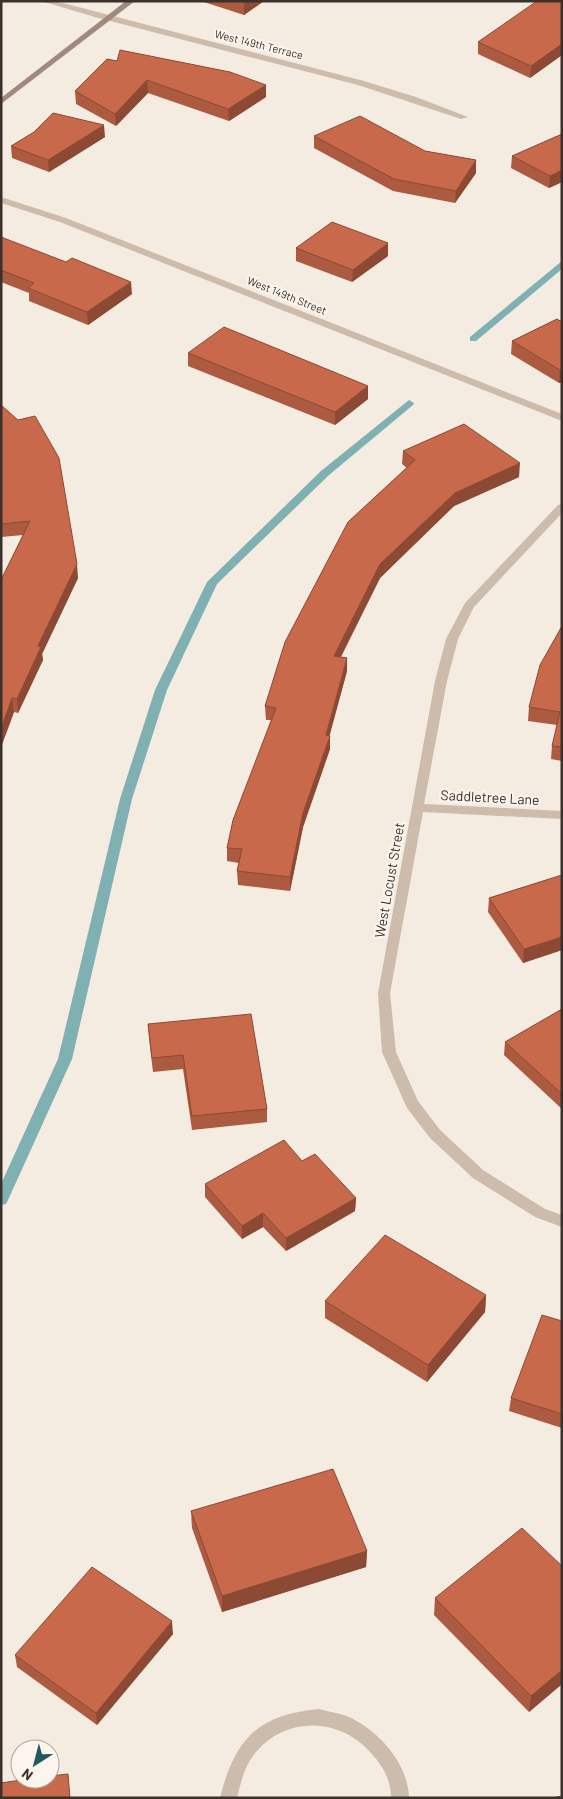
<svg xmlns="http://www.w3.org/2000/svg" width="563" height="1799" viewBox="0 0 563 1799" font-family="Barlow,sans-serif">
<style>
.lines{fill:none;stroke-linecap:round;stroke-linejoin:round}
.stream{fill:#7fb0b2;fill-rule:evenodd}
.street{fill:#cdbbac;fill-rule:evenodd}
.secondary{fill:#a18a7d;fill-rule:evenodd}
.wall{fill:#ac5a40}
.shaded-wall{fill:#8c4a34}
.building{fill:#c8694b;stroke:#8c4a34}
.labels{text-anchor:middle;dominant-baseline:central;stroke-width:4.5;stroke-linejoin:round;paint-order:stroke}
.far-street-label{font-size:11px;fill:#3b302b;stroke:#fbf5ee}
.street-label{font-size:14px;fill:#3b302b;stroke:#fbf5ee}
</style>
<rect width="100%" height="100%" fill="#f4ebe1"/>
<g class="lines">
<g class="stream">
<path d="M 562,261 L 562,269 L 476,341 L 470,341 L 470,337 Z"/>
<path d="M 409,400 L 414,403 L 413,405 L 329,475 L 217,584 L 167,690 L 132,799 L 72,1059 L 8,1200 L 6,1204 L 1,1205 L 1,1184 L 58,1059 L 120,799 L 155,690 L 207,582 L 321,471 Z"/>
</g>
<g class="street">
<path d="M 41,1 L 55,1 L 364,81 L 416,97 L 468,117 L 461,119 L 358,85 L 95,17 Z"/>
<path d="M 1,197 L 66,218 L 562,414 L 562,421 L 60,222 L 1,203 Z"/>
<path d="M 562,504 L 562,513 L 474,607 L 458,639 L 447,681 L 424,804 L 562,811 L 562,819 L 423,812 L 390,993 L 396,1052 L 418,1101 L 440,1130 L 483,1170 L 545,1209 L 562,1215 L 562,1227 L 535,1217 L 473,1178 L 430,1138 L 407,1108 L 382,1052 L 378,993 L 435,681 L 446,639 L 465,603 L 558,505 Z"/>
<path d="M 319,1709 C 329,1712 340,1713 349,1717 C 379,1731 408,1763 409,1798 L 391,1798 C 391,1780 383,1766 371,1753 C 341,1718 287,1715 256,1752 C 245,1765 241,1781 237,1798 L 220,1798 C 235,1739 257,1715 319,1709 Z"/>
</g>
<path class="secondary" d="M 126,1 L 135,1 L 1,104 L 1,98 Z"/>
</g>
<g class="wall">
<path d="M 201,1 L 264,1 L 244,15 Z"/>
<path d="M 562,1 L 562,55 L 530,78 L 478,54 L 478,42 Z"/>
<path d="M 107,59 L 266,97 L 229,121 L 148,93 L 116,126 L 76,104 L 75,91 Z"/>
<path d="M 562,134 L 562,182 L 549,188 L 511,168 L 512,156 Z"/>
<path d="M 314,136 L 425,151 L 476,160 L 476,173 L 455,203 L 393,191 L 314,148 Z"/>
<path d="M 105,137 L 49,172 L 12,158 L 11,146 Z"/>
<path d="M 1,237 L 132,294 L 88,325 L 29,301 L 29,293 L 1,282 Z"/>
<path d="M 296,248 L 388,256 L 352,282 L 296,261 Z"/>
<path d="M 557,319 L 562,382 L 559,383 L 511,354 L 512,341 Z"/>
<path d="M 188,353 L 368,386 L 368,399 L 335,425 L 188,366 Z"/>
<path d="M 1,405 L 78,578 L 42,654 L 43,660 L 18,713 L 14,712 L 1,747 L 1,580 L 23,535 L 1,537 Z"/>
<path d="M 403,451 L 519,477 L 454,506 L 380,578 L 341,657 L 347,658 L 347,671 L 329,736 L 330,749 L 303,827 L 290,891 L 238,885 L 237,871 L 239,863 L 227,861 L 227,848 L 271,720 L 266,720 L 265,706 L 407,468 L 402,464 Z"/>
<path d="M 562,626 L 562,761 L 551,759 L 552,746 L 557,725 L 528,721 L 529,707 Z"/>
<path d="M 562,875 L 562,950 L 523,963 L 488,912 L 489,898 Z"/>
<path d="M 562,1009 L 562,1109 L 504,1055 L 505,1042 Z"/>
<path d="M 148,1024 L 267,1109 L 267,1122 L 192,1130 L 183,1069 L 153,1072 L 149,1038 Z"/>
<path d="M 302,1161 L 356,1198 L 355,1211 L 286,1251 L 263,1227 L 242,1239 L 205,1197 L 205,1184 Z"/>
<path d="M 486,1295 L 485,1312 L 427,1382 L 325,1318 L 325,1301 Z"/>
<path d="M 562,1321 L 562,1428 L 509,1411 L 511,1398 Z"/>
<path d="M 191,1511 L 367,1551 L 366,1567 L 222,1612 L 192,1528 Z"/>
<path d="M 562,1566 L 562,1684 L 529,1712 L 434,1615 L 435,1598 Z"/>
<path d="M 173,1634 L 97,1725 L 17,1667 L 15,1655 Z"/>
</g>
<g class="shaded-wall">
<path d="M 246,1 L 264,1 L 244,15 L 244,3 Z"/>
<path d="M 562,44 L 562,55 L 530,78 L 531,66 Z"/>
<path d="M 147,80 L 148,93 L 116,126 L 115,114 Z"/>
<path d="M 266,85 L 266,97 L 229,121 L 228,109 Z"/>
<path d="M 104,125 L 105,137 L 49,172 L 48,160 Z"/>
<path d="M 476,160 L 476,173 L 455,203 L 456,191 Z"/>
<path d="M 562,170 L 562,182 L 549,188 L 550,176 Z"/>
<path d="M 388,243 L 388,256 L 352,282 L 353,270 Z"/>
<path d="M 131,282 L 132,294 L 88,325 L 87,312 Z"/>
<path d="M 562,369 L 562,382 L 559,383 L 560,370 Z"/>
<path d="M 368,386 L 368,399 L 335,425 L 335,412 Z"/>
<path d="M 520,463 L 519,477 L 454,506 L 380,578 L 334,670 L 334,656 L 380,564 L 455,493 Z"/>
<path d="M 77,564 L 78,578 L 42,654 L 43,660 L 18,713 L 17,699 L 38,646 Z"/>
<path d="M 347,658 L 347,671 L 326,749 L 326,735 Z"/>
<path d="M 12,698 L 14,712 L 1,747 L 1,729 Z"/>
<path d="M 330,736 L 330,749 L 303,827 L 290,891 L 290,877 L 303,813 Z"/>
<path d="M 562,937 L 562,950 L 523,963 L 524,949 Z"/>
<path d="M 356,1198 L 355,1211 L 286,1251 L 286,1238 Z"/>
<path d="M 263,1213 L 263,1227 L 242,1239 L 242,1226 Z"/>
<path d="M 486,1295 L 485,1312 L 427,1382 L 428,1365 Z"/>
<path d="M 367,1551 L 366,1567 L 222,1612 L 222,1596 Z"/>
<path d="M 172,1621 L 173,1634 L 97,1725 L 96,1713 Z"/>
<path d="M 562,1670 L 562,1684 L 529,1712 L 531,1696 Z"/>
</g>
<g class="building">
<path d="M 537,1 L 562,1 L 562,44 L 531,66 L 478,42 Z"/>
<path d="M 120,50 L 230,72 L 266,85 L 228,109 L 147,80 L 115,114 L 75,91 L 107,59 L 117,61 Z"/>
<path d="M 53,113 L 104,125 L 48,160 L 11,146 L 34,132 Z"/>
<path d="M 360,116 L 425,151 L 476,160 L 456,191 L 394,179 L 314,136 Z"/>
<path d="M 562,134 L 562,170 L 550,176 L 512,156 Z"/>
<path d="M 332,222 L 388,243 L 353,270 L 296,248 Z"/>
<path d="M 1,237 L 66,262 L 72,258 L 131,282 L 87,312 L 28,288 L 34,283 L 1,270 Z"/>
<path d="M 557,319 L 562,322 L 562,369 L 560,370 L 512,341 Z"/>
<path d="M 224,327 L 368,386 L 335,412 L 188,353 Z"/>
<path d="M 1,405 L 18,420 L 35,416 L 59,458 L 77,564 L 38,646 L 41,647 L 17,699 L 12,698 L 1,729 L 1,580 L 30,521 L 1,524 Z"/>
<path d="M 464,424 L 520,463 L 455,493 L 380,564 L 334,656 L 347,658 L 326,735 L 330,736 L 303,813 L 290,877 L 237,871 L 242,849 L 227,848 L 233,820 L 276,708 L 265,706 L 285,642 L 348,522 L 415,460 L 403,451 Z"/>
<path d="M 562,626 L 562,747 L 552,746 L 560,712 L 529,707 L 540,665 Z"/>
<path d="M 562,875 L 562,937 L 524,949 L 489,898 Z"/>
<path d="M 562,1009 L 562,1094 L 505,1042 Z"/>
<path d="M 251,1014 L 267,1109 L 192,1116 L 183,1055 L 152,1058 L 148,1024 Z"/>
<path d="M 284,1140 L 302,1161 L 315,1154 L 356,1198 L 286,1238 L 263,1213 L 242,1226 L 205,1184 Z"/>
<path d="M 385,1235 L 486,1295 L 428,1365 L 325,1301 Z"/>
<path d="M 542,1315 L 562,1321 L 562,1414 L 511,1398 Z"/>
<path d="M 333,1469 L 367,1551 L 222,1596 L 191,1511 Z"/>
<path d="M 522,1528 L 562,1566 L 562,1670 L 531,1696 L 435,1598 Z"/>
<path d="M 92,1567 L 172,1621 L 96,1713 L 15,1655 Z"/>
<path d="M 68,1774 L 70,1798 L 1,1798 L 1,1783 L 28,1779 L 50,1779 L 50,1776 Z"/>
<path d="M 562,1796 L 562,1798 L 552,1798 Z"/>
</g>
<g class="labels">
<g class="far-street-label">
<text transform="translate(259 44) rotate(14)">West 149th Terrace</text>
<text transform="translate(287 295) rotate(22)">West 149th Street</text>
</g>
<g class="street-label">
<text transform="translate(490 797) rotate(3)">Saddletree Lane</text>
<text transform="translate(389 880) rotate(-80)">West Locust Street</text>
</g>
</g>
<rect width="563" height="1799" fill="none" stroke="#3b302b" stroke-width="5"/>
<g transform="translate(35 1764) rotate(216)"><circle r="24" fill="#fbf5ee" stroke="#aea6a0"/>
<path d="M0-4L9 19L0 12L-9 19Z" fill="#1f5a5e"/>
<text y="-8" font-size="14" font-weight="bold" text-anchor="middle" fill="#3b302b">N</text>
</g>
</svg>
